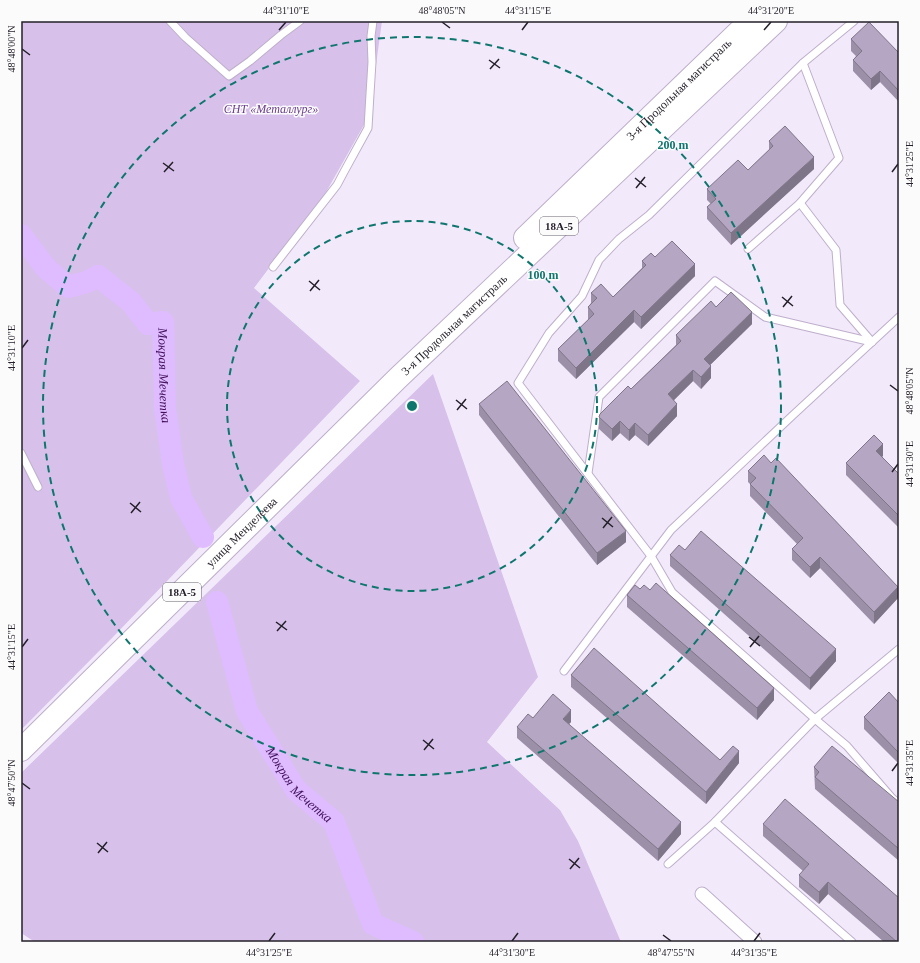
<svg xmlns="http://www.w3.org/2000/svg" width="920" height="963" viewBox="0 0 920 963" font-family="Georgia,serif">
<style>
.green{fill:#d7c1eb}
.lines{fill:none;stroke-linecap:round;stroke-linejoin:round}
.river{stroke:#dfbbff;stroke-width:22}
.service-casing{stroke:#beafcb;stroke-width:9}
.minor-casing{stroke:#beafcb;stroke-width:15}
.trunk-casing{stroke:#beafcb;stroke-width:24}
.service{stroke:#fff;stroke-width:7}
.minor{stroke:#fff;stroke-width:13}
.trunk{stroke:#fff;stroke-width:22}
.wall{fill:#9c90a8}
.shaded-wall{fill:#7f7588}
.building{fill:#b5a7c3;stroke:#7f7588}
.ticks{fill:none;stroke:#241f29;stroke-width:1.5}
.ring{fill:none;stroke:#0f766e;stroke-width:2;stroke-dasharray:7 5}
.labels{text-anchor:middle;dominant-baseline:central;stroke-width:3;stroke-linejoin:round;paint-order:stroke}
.shield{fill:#fbfbfb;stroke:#646168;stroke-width:1}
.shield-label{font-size:11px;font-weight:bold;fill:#241f29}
.street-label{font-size:12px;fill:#241f29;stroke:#fbfbfb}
.park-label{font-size:12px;font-style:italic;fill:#6a3e8c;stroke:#fbfbfb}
.water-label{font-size:13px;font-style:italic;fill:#40105d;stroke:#fbfbfb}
.centre{fill:#0f766e;stroke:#fbfbfb;stroke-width:2}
.ring-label{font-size:12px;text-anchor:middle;font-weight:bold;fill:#0f766e;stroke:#fbfbfb;stroke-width:3;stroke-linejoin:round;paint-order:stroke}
.neatline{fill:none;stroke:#241f29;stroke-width:1.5}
.ticks-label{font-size:10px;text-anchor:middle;fill:#241f29}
</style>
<rect width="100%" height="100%" fill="#f2eafb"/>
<g class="green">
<path d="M 21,21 L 382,21 L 369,116 L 325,194 L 254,288 L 360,381 L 114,636 L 21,730 Z"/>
<path d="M 433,374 L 538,677 L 487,742 L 560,810 L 578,841 L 621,942 L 35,942 L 21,933 L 21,773 Z"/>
</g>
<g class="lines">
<g class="river">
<path id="s1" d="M 21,235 L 46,268 L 68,287 L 87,282 L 98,276 L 131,302 L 148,324 L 163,322 L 165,408 L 173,464 L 181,498 L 203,537"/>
<path id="s2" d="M 217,602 L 247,711 L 296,790 L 334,822 L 373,924 L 413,942"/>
</g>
<defs>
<g id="service">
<path d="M 170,21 L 185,37 L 229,76 L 250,61 L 281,35 L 300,21"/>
<path d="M 854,21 L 803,63 L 649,215 L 619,239 L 599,260 L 582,296 L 549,333 L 518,383 L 651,556 L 672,592 L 815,719 L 847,746 L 892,798 L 899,804"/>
<path d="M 800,203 L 836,250 L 840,305 L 872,342"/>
<path d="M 748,249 L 800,203 L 839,158 L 803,63"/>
<path d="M 273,267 L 337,185 L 345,170 L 368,128 L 370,94 L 372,62 L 371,36 L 373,21"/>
<path d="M 21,453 L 38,487"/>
<path d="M 588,473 L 599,397 L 715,281 L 765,317 L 872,342"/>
<path d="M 564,671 L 671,530 L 792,416 L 899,317"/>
<path d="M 715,822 L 852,942"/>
<path d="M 668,864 L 715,822 L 815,719 L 899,649"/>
</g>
<path id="minor" d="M 702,894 L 755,942"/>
<g id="trunk">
<path id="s3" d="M 525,238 L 750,21"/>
<path id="s4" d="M 21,750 L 399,377 L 776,21"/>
</g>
</defs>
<use href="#service" class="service-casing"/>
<use href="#minor" class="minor-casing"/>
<use href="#trunk" class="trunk-casing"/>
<use href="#service" class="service"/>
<use href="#minor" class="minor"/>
<use href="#trunk" class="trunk"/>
</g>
<g class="wall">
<path d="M 851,39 L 899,53 L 899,102 L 880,82 L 871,90 L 853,71 L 853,60 L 856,56 L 851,51 Z"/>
<path d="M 769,141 L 814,169 L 731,245 L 707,219 L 707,207 L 711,204 L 707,200 L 707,189 L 748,170 L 769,150 Z"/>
<path d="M 655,257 L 695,276 L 641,329 L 634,322 L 576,379 L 558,361 L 558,349 L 588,320 L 588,307 L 591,303 L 591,293 L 613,297 L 642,268 L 642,261 Z"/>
<path d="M 716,307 L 752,324 L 710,365 L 711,378 L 701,389 L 693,381 L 674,400 L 677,416 L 648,446 L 635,435 L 629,441 L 620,433 L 612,441 L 599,429 L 599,417 L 631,389 L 676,345 L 676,335 Z"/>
<path d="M 479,404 L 626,542 L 597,565 L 479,415 Z"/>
<path d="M 883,456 L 881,457 L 899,474 L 899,528 L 846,475 L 846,463 Z"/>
<path d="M 748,471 L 898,598 L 874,624 L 820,568 L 810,578 L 792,560 L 792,549 L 797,544 L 750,496 L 750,484 L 748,482 Z"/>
<path d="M 685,550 L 836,661 L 810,690 L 670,566 L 670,555 Z"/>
<path d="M 627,595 L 774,700 L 757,720 L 627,607 Z"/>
<path d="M 571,675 L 720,760 L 739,763 L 706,804 L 571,687 Z"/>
<path d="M 899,703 L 899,764 L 864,729 L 864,717 Z"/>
<path d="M 533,718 L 571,722 L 569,724 L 681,834 L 658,861 L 517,738 L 517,727 Z"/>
<path d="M 814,767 L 899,802 L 899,861 L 815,789 Z"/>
<path d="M 763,824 L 899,942 L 884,942 L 828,894 L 819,904 L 799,887 L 799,875 L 803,871 L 763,836 Z"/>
</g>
<g class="shaded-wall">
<path d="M 880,71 L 880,82 L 871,90 L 871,79 Z"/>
<path d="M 814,157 L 814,169 L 731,245 L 731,233 Z"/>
<path d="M 695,264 L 695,276 L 641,329 L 641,317 Z"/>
<path d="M 634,310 L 634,322 L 576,379 L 576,368 Z"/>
<path d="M 752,312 L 752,324 L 704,371 L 704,359 Z"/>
<path d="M 711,366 L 711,378 L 701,389 L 701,377 Z"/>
<path d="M 693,370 L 693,381 L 668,406 L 668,394 Z"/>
<path d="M 677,404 L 677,416 L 648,446 L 648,435 Z"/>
<path d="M 620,421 L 620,433 L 612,441 L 612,429 Z"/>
<path d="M 635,423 L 635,435 L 629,441 L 629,430 Z"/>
<path d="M 883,444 L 883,456 L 876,463 L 876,451 Z"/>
<path d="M 626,531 L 626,542 L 597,565 L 597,553 Z"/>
<path d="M 820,557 L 820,568 L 810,578 L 810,567 Z"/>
<path d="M 898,587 L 898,598 L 874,624 L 874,612 Z"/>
<path d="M 836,649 L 836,661 L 810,690 L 810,678 Z"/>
<path d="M 774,688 L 774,700 L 757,720 L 757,708 Z"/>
<path d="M 571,710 L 571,722 L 563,730 L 563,719 Z"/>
<path d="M 739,751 L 739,763 L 706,804 L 706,792 Z"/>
<path d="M 681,822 L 681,834 L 658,861 L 658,849 Z"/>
<path d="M 828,882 L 828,894 L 819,904 L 819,892 Z"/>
</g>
<g class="building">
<path d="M 869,22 L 899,53 L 899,91 L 880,71 L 871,79 L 853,60 L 862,51 L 851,39 Z"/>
<path d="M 785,126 L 814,157 L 731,233 L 707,207 L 716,199 L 707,189 L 738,160 L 748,170 L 773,146 L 769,141 Z"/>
<path d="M 672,241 L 695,264 L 641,317 L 634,310 L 576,368 L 558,349 L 594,314 L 588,307 L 597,298 L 591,293 L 601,284 L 613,297 L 646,265 L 642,261 L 651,253 L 655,257 Z"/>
<path d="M 731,292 L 752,312 L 704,359 L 711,366 L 701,377 L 693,370 L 668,394 L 677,404 L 648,435 L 635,423 L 629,430 L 620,421 L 612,429 L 599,417 L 600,414 L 628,386 L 631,389 L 681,341 L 676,335 L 711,301 L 716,307 Z"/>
<path d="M 507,381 L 626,531 L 597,553 L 479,404 Z"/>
<path d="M 874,435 L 883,444 L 876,451 L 899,474 L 899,516 L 846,463 Z"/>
<path d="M 764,455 L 771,463 L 776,458 L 898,587 L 874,612 L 820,557 L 810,567 L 792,549 L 803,538 L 750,484 L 756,478 L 748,471 Z"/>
<path d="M 701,531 L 836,649 L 810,678 L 670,555 L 679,545 L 685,550 Z"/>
<path d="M 656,583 L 774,688 L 757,708 L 627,595 L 635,585 L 640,589 L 644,585 L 650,590 Z"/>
<path d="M 594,648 L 720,760 L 733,746 L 739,751 L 706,792 L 571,675 Z"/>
<path d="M 889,692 L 899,703 L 899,753 L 864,717 Z"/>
<path d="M 553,694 L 571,710 L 563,719 L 681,822 L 658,849 L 517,727 L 528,714 L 533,718 Z"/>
<path d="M 832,746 L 899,802 L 899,849 L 815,777 L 819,772 L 814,767 Z"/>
<path d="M 785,799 L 899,898 L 899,941 L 898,942 L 897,942 L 828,882 L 819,892 L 799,875 L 809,864 L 763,824 Z"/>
</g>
<path class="ticks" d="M 442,22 L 450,28M 279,30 L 286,22M 522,30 L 528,22M 764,30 L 771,22M 22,49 L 30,55M 489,60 L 500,68M 490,69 L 499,59M 163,163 L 174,171M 164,172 L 173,162M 892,172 L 898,164M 635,178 L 646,187M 636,188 L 645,177M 309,281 L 320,290M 310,291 L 319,280M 782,297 L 793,306M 783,307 L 792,296M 22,348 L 28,340M 890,385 L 898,391M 456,400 L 467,409M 457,410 L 466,399M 892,472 L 898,464M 130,503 L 141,512M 131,513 L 140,502M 602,518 L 613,527M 603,528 L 612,517M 276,622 L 287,630M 277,631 L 286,621M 749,637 L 760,646M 22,647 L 28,639M 750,647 L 759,636M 423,740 L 434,749M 424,750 L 433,739M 892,771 L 898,763M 22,783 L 30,789M 97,843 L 108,852M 98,853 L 107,842M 569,859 L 580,868M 570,869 L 579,858M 663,935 L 671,941M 269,941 L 275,933M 512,941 L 518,933M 754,941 L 760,933"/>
<g class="ring">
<circle cx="412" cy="406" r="185"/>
<circle cx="412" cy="406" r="369"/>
</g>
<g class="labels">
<g class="shield">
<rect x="540" y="217" width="38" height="18" rx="3"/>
<rect x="163" y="583" width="38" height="18" rx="3"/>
</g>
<g class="shield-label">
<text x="559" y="226">18А-5</text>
<text x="182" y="592">18А-5</text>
</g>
<g class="street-label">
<text stroke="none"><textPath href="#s3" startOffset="214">3-я Продольная магистраль</textPath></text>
<text stroke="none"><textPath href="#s4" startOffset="607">3-я Продольная магистраль</textPath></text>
<text stroke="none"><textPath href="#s4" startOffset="310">улица Менделеева</textPath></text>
</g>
<g class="park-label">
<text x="271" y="109">СНТ «Металлург»</text>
</g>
<g class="water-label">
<text stroke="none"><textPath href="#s1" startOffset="241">Мокрая Мечетка</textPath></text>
<text stroke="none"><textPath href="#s2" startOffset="204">Мокрая Мечетка</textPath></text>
</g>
</g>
<circle cx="412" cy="406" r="6" class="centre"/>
<g class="ring-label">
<text x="673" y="149">200 m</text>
<text x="543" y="279">100 m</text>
</g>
<rect width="920" height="963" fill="none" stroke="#fbfbfb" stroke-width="44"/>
<rect x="22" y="22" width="876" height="919" class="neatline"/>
<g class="ticks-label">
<text x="286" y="14">44°31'10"E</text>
<text x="442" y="14">48°48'05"N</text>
<text x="528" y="14">44°31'15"E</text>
<text x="771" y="14">44°31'20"E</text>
<text transform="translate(11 49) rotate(-90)" y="4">48°48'00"N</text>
<text transform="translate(909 164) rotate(-90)" y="4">44°31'25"E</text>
<text transform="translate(11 348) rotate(-90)" y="4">44°31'10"E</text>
<text transform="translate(909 391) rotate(-90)" y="4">48°48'05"N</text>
<text transform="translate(909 464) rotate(-90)" y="4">44°31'30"E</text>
<text transform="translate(11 647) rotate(-90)" y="4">44°31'15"E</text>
<text transform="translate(909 763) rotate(-90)" y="4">44°31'35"E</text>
<text transform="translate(11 783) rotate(-90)" y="4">48°47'50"N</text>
<text x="269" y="956">44°31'25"E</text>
<text x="512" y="956">44°31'30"E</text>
<text x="671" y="956">48°47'55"N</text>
<text x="754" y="956">44°31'35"E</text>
</g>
</svg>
